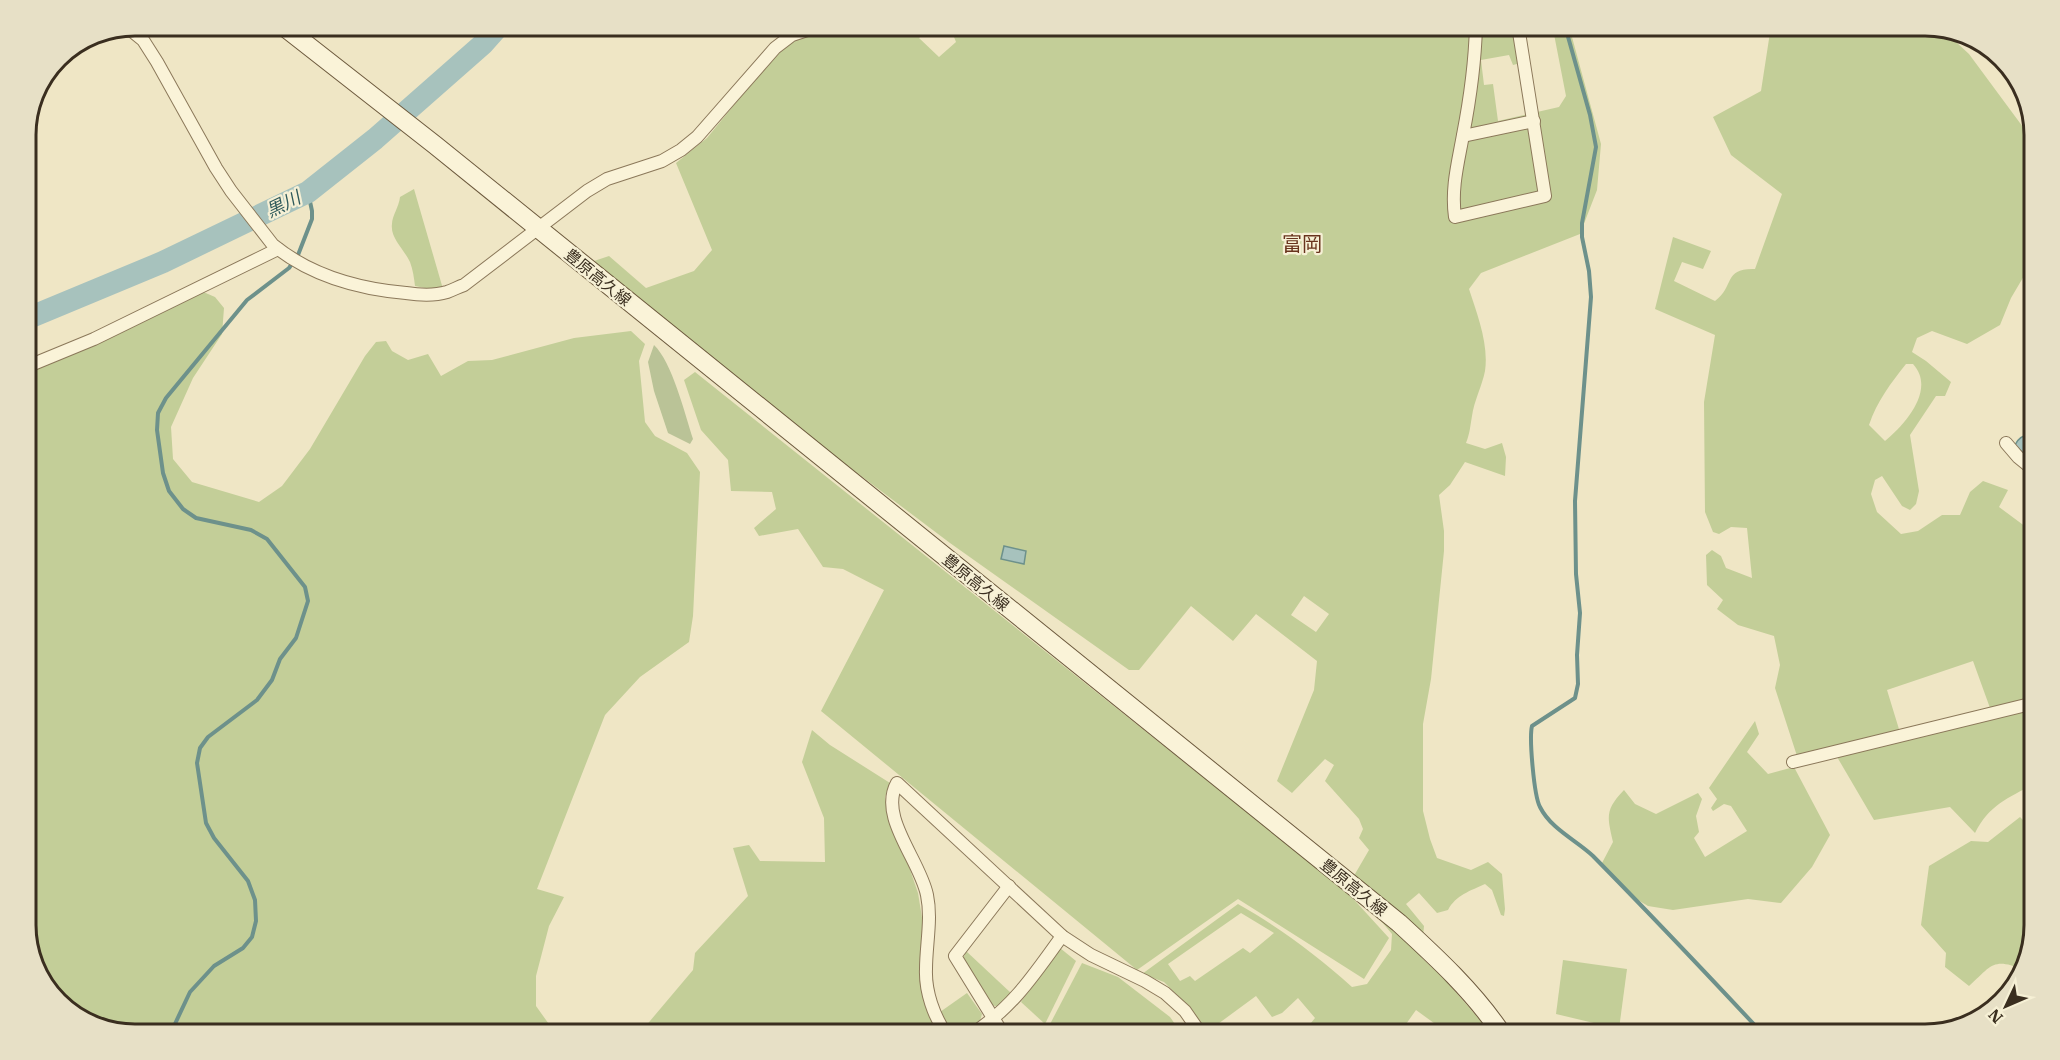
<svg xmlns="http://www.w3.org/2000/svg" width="2060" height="1060" viewBox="0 0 2060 1060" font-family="'IBM Plex Serif','Noto Sans JP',serif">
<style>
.green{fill:#c3ce98;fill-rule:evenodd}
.cemetery{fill:#bac397}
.water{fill:#a7c2bd;stroke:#6d918b;stroke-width:1.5}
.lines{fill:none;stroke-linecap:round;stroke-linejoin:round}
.stream{stroke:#6d918b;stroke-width:4}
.river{stroke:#a7c2bd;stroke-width:22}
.street-casing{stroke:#8b785a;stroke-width:14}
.secondary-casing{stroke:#6c593d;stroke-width:20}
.street{stroke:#faf3d8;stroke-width:12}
.secondary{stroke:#faf3d8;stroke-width:18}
.labels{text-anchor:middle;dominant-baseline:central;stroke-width:4.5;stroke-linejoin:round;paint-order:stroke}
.street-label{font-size:16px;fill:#3a2e1f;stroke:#f6f0d5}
.water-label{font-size:18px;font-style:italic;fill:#2e595a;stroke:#f6f0d5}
.quarter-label{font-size:20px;fill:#68331d;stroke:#f6f0d5}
.rim{fill:none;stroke:#3a2e1f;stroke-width:3}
</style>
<rect width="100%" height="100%" fill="#efe6c5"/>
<g class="green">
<path d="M 830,26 L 933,26 L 919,38 L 939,57 L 956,42 L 952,32 L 957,27 L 971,36 L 989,26 L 1521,26 L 1521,63 L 1513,65 L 1509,55 L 1481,60 L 1484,85 L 1493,84 L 1498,121 L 1559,107 L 1566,96 L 1553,29 L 1546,26 L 1569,26 L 1601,144 L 1597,190 L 1580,234 L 1481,273 L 1469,289 C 1477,314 1489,344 1485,371 C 1482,386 1474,401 1472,416 C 1470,427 1470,433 1466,443 L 1485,449 L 1502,443 L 1506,457 L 1505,476 L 1465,462 L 1450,485 L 1439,495 L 1444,531 L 1444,551 L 1431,679 L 1423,724 L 1423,811 L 1430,839 L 1437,858 L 1471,870 L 1488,862 L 1502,874 L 1505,909 L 1504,916 L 1501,915 L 1492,890 L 1485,884 C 1470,891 1456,895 1448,910 L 1437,913 L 1419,893 L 1406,904 L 1424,926 L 1421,957 L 1447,982 L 1492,1034 L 1449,1034 L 1416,1010 L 1399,1034 L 1302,1034 L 1315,1018 L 1298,998 L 1282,1013 L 1272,1017 L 1256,996 L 1207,1032 L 1187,1005 L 1164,982 L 1142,974 L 1238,904 C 1279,927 1318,956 1352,987 L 1367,984 L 1391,950 L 1392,934 L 1356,891 L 1355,874 L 1369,850 L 1359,838 L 1363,829 L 1359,819 L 1325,781 L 1334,765 L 1325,759 L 1292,793 L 1277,781 L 1314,690 L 1317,661 L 1256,614 L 1233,641 L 1191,606 L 1139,670 L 1129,670 L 950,543 L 694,350 L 594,261 L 609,256 L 646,288 L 694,271 L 712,250 L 676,163 L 707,138 L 778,51 L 795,38 ZM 1304,596 L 1329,614 L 1316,632 L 1291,615 ZM 1241,913 L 1274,933 L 1250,953 L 1243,948 L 1195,981 L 1190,976 L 1180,981 L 1168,964 Z"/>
<path d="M 1771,26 L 1925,26 L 1943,30 L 1969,54 L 2034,142 L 2034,259 L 2011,298 L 2000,325 L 1967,344 L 1932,331 L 1917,338 L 1912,352 L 1926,361 L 1951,382 L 1945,396 L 1936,396 L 1910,435 L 1919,491 L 1916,504 L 1910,510 L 1902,506 L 1882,476 L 1875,480 L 1871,494 L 1877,512 L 1901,534 L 1918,531 L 1942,515 L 1960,515 L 1970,492 L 1983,481 L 2008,490 L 1999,507 L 2026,527 L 2034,516 L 2034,784 C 2008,798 1989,805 1975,833 L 1950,807 L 1874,820 L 1833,750 L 1797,756 L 1775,688 L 1780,665 L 1774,636 L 1738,625 L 1717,609 L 1723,600 L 1707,585 L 1706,555 L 1712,550 L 1721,556 L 1726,568 L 1752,578 L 1747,528 L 1731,527 L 1719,534 L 1713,532 L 1705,512 L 1704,402 L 1715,335 L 1655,309 L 1673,237 L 1711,251 L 1703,269 L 1682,262 L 1674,281 L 1715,301 C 1735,286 1723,268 1755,269 L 1782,194 L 1731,155 L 1713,117 L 1761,91 ZM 1906,364 L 1913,364 C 1936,389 1906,424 1885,441 L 1869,425 C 1877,401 1891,383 1906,364 ZM 1973,661 L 1994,719 L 1902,739 L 1887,690 Z"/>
<path d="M 414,189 L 443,289 L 430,289 L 415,286 C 414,278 413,270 410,262 C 404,249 390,238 392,224 C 392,216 399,207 400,197 Z"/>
<path d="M 201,291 L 215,297 L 224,308 L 222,334 L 193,378 L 171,427 L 173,459 L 192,482 L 259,502 L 282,486 L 310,449 L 365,356 L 376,342 L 386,341 L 392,351 L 408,360 L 428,354 L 441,376 L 468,361 L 492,360 L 574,338 L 631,331 L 645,344 L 639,361 L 645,422 L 655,436 L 687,453 L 700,472 L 693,616 L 689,642 L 640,677 L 605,715 L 537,889 L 564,897 L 549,926 L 536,976 L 536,1006 L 556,1034 L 135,1034 L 86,1023 L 44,986 L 26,933 L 26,372 Z"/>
<path d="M 695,372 L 1347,892 L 1389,938 L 1364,979 L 1238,899 L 1137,970 L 821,711 L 884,590 L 843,569 L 823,567 L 798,529 L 759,536 L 754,528 L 776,509 L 772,492 L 731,491 L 728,460 L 701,430 L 684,380 Z"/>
<path d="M 1755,721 L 1759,734 L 1747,752 L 1768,774 L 1794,767 L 1830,835 L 1812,867 L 1781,903 L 1748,899 L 1673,910 L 1648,906 L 1633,897 L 1602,863 L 1613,842 C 1607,816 1605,810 1624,790 L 1635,804 L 1656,814 L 1698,793 L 1702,799 L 1696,816 L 1699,832 L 1694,838 L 1705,857 L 1747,831 L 1731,806 L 1724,804 L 1713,811 L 1711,808 L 1717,799 L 1709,788 Z"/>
<path d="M 812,730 L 830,745 L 890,783 L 885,797 L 891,827 L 905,855 L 918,893 L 941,1034 L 639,1034 L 693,970 L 695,953 L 748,896 L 733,848 L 749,845 L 760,861 L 825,862 L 824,818 L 802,762 Z"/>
<path d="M 2020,817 L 2034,831 L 2034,925 L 2024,970 C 1993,957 1992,965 1969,986 L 1945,967 L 1946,953 L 1921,925 L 1929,866 L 1971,841 L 1988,842 Z"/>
<path d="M 1060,948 L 1076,961 L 1045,1024 L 1021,1002 Z"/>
<path d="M 966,951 L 1012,994 L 1001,1007 L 990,1005 L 962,962 Z"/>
<path d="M 1563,960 L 1627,969 L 1619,1029 L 1556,1014 Z"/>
<path d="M 1082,963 L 1118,977 L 1170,1017 L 1182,1034 L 1054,1034 L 1049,1026 Z"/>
<path d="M 967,993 L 982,1014 L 980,1021 L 964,1033 L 953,1033 L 940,1012 Z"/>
</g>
<path class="cemetery" d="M 654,345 C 672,362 685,414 693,439 L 690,444 L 668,433 L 654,391 L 648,362 Z"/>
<g class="water">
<path d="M 2031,434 L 2032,438 L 2028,448 L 2023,453 L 2015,445 C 2018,438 2023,435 2031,434 Z"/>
<path d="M 1004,546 L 1026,551 L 1024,564 L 1001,559 Z"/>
</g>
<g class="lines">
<g class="stream">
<path d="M 1565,26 L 1590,115 L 1596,147 L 1582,223 L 1582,237 L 1589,271 L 1591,297 L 1575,501 L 1576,574 L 1580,613 L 1577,655 L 1578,684 L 1575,698 L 1532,726 C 1529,738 1534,796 1540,807 C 1551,829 1576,840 1593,856 C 1651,915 1707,974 1763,1034"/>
<path d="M 167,1034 L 174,1026 L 190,992 L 214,966 L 243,948 L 252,937 L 256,921 L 255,900 L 248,881 L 214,838 L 206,823 L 197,763 L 200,748 L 208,737 L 257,700 L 272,680 L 280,659 L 296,638 L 308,601 L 305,587 L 267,539 L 251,530 L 196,518 L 183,509 L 169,491 L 163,473 L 157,430 L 158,413 L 166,398 L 247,300 L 289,268 L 298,255 L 312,219 L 312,211 L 308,192"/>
</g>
<path class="river" d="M 26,319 L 163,262 L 308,192 L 375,139 L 483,44 L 499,26"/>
<defs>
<g id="street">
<path d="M 1476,26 C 1475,63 1470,99 1463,135 C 1458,163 1451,188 1455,217 L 1545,196 L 1518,26"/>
<path d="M 127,27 L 143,40 L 157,62 L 216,168 L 231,191 L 273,245 C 310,275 359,289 406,293 C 419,295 434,296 447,292 C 453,290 458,287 464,285 L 587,191 L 607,179 L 662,161 L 681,150 L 697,137 L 775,48 L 792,35 L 819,26"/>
<path d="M 1463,136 L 1534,121"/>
<path d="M 26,367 L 94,339 L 278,249"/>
<path d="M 2006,443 L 2018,457 L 2034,470"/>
<path d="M 1793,762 L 2034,703"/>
<path d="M 946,1034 C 934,1016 925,992 926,969 C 926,945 932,919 927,895 C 920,860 878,817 897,783 L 1062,936 L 1091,955 L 1145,981 L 1165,993 L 1185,1011 L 1201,1034"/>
<path d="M 972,1034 C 1013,1007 1034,975 1062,936"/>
<path d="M 1003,1034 L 955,956 L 1009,886"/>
</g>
<path id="secondary" d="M 283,26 L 435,145 L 1399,923 C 1436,957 1474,992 1502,1034"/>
</defs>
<use href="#street" class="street-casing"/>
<use href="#secondary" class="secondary-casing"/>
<use href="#street" class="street"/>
<use href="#secondary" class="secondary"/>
</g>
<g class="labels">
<g class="street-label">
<text transform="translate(598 277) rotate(39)">豊原高久線</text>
<text transform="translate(976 582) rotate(39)">豊原高久線</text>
<text transform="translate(1354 887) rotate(39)">豊原高久線</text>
</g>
<g class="water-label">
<text transform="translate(283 204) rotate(-26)">黒川</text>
</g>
<g class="quarter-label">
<text x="1302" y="243">富岡</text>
</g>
</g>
<path d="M0 0H2060V1060H0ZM135 36H1925A99 99 0 0 1 2024 135V925A99 99 0 0 1 1925 1024H135A99 99 0 0 1 36 925V135A99 99 0 0 1 135 36Z" fill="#e7e0c6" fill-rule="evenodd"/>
<path class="rim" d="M135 36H1925A99 99 0 0 1 2024 135V925A99 99 0 0 1 1925 1024H135A99 99 0 0 1 36 925V135A99 99 0 0 1 135 36Z"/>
<g transform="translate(2006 1006) rotate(226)" stroke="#f6f0d5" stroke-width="4.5" paint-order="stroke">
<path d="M0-4.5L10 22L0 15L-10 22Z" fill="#3a2e1f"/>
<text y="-9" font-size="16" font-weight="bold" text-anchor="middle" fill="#3a2e1f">N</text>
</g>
</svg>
